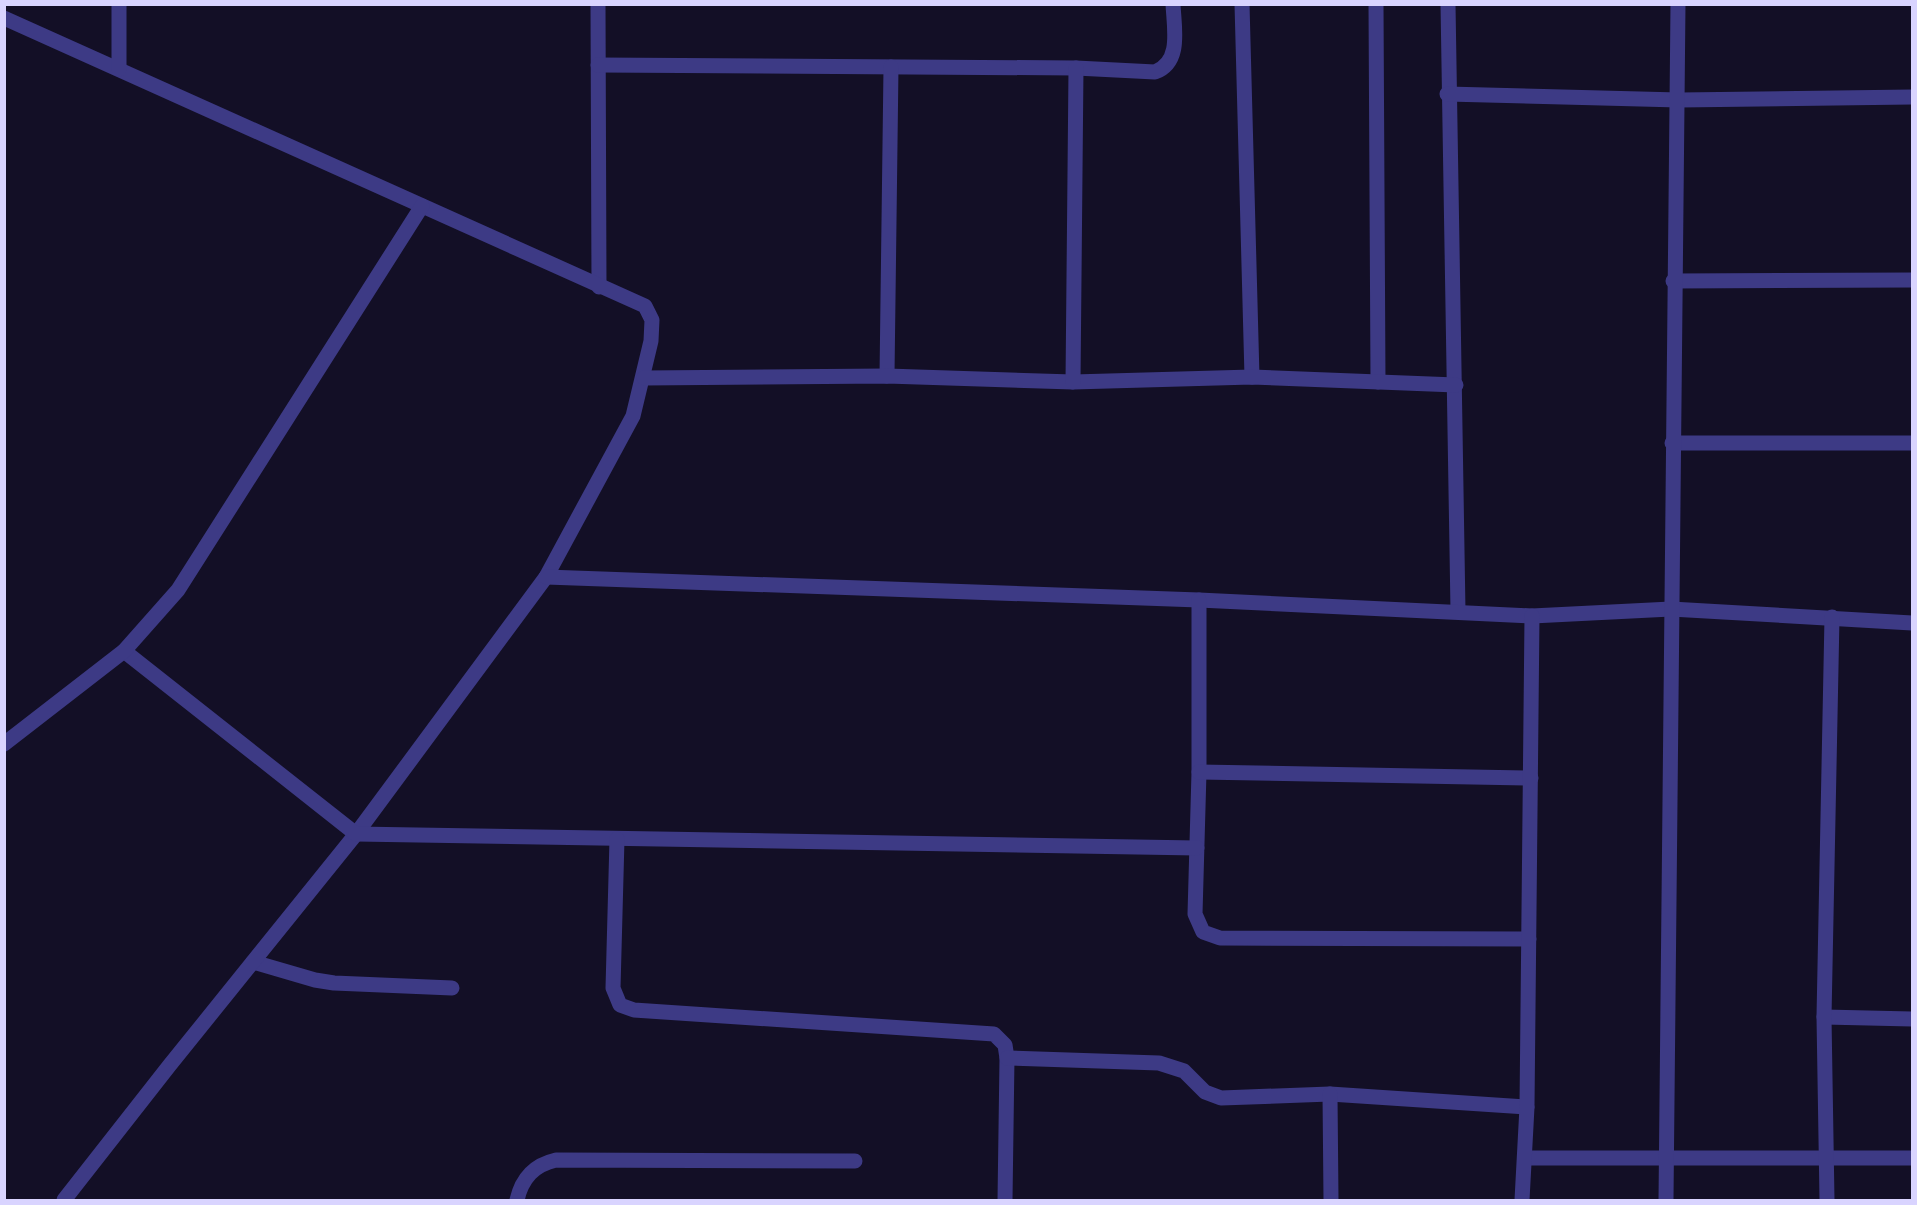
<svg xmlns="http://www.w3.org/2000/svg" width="1917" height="1205" viewBox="0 0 1917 1205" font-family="'Varela Round',sans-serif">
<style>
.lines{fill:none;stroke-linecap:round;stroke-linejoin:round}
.lane{stroke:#3d3a85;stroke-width:15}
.street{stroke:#3d3a85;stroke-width:15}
</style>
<rect width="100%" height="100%" fill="#130f26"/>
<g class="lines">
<path class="lane" d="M 253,962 L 315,980 L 334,983 L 452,988"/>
<g class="street">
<path d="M 598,4 L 599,287"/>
<path d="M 1242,4 L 1252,377"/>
<path d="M 1376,4 L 1378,382"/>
<path d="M 1448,4 L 1458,611"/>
<path d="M 4,18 L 645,306 L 652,320 L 651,341 L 633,416 L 546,577 L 356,834 L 169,1066 L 64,1200"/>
<path d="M 598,65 L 1076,68 L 1155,72 C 1182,62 1174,28 1173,4"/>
<path d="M 119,69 L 119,4"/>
<path d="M 1447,94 L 1679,100 L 1912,97"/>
<path d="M 1673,281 L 1912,280"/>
<path d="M 887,376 L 891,67"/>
<path d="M 644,378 L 887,376 L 1073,382 L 1252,377 L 1456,385"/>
<path d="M 1073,382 L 1076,68"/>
<path d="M 1672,443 L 1912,443"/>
<path d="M 546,577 L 1199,600 L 1532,616 L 1671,609 L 1912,623"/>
<path d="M 1199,600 L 1199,772 L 1195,914 L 1203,932 L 1220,938 L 1529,939"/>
<path d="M 124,651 L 356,834 L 1197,848"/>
<path d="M 4,744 L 124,651 L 178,590 L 422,206"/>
<path d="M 1199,772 L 1531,778"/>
<path d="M 617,839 L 613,988 L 620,1005 L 634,1010 L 994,1034 L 1005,1045 L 1007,1058 L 1005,1200"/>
<path d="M 1824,1017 L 1912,1019"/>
<path d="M 1007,1058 L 1159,1063 L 1184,1071 L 1205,1092 L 1221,1098 L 1330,1094 L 1527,1107"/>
<path d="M 1330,1094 L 1331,1200"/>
<path d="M 1526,1158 L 1912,1158"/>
<path d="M 517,1200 C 522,1178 534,1165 556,1160 L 855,1161"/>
<path d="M 1522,1200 L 1527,1107 L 1532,616"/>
<path d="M 1666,1200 L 1678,4"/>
<path d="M 1827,1200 L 1824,1017 L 1832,617"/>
</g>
</g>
<rect width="1917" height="1205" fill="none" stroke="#d9d4ff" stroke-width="12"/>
</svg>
